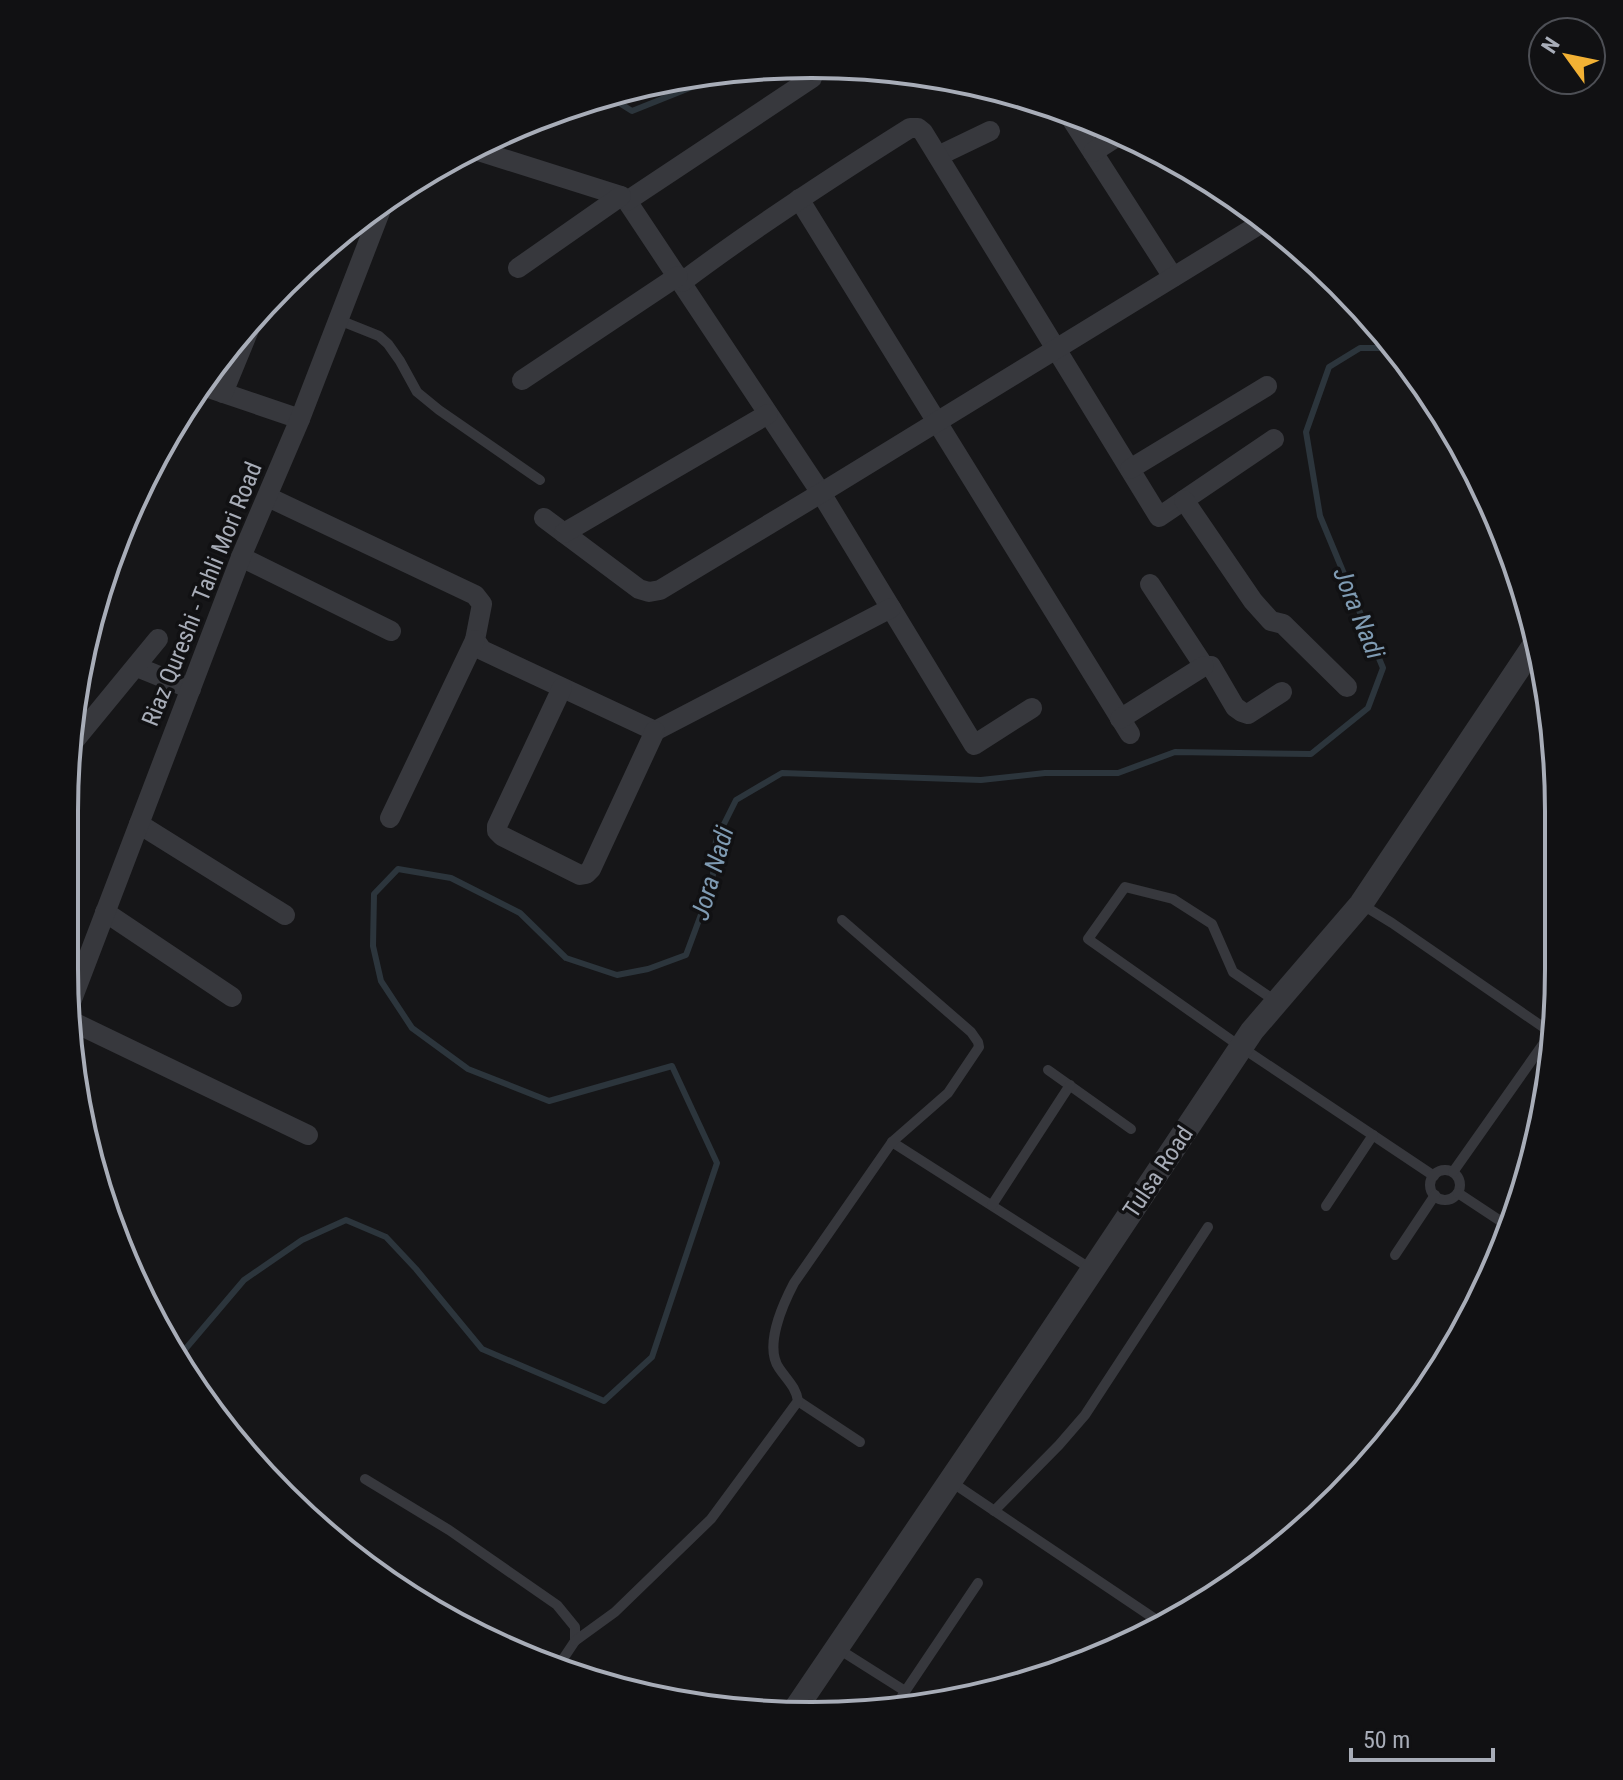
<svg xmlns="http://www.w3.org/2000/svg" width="1623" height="1780" viewBox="0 0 1623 1780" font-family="'Roboto Condensed',sans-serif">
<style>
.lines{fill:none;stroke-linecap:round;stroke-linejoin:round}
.stream{stroke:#2c353c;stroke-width:6}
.service{stroke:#37383d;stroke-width:10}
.minor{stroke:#37383d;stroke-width:20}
.tertiary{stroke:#37383d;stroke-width:24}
.labels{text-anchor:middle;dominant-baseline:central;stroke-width:7;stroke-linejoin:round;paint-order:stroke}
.street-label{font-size:24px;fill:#a8adb8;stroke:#111113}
.water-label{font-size:26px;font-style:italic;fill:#7f9bb3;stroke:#111113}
.rim{fill:none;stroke:#a8adb8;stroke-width:4}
</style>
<rect width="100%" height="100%" fill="#161618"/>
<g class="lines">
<g class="stream">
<path d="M 924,75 L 935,81 L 998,98 L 1008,94"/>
<path d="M 608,96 L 632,111 L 722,75 L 725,73"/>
<path d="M 179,1360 L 182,1353 L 244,1280 L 302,1240 L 346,1220 L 386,1237 L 416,1269 L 482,1349 L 604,1401 L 652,1357 L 717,1163 L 672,1066 L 549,1101 L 468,1069 L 412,1028 L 381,981 L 373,946 L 374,894 L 398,869 L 451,878 L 520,913 L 566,958 L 617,975 L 648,969 L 686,955 L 712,885 L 716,840 L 736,800 L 782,773 L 981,780 L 1045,773 L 1118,773 L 1175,752 L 1311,754 L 1368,708 L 1383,668 L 1320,516 L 1306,432 L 1329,367 L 1360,348 L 1394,348"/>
</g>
<g class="service">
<path d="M 339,320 L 379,336 L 388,344 L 400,361 L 417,392 L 439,410 L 540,480"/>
<path d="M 1361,904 L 1392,923 L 1553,1034"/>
<path d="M 1277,1002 L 1233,972 L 1212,924 L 1173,899 L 1125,887 L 1088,939 L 1241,1047 L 1434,1176"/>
<path d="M 1048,1070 L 1131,1129"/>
<path d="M 892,1142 L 1091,1269"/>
<circle cx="1445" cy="1185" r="15"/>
<path d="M 1453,1172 L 1551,1033"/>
<path d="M 1458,1193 L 1511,1228"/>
<path d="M 992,1205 L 1070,1085"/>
<path d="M 1326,1206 L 1373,1135"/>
<path d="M 1395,1255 L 1435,1195"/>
<path d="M 798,1401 L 860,1442"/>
<path d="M 365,1479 L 449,1530 L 557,1605 L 575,1627 L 575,1641 L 557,1668"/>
<path d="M 950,1481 L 1161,1623"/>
<path d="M 994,1511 L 1059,1445 L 1085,1415 L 1208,1227"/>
<path d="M 575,1641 L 615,1612 L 711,1519 L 798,1401 C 796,1387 787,1380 779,1368 C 764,1346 783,1304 794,1283 L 892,1142 L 948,1093 L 979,1047 L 978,1042 L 971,1032 L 842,920"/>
<path d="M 837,1648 L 905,1691"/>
<path d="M 894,1708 L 978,1583"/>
</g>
<g class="minor">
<path d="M 1067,112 L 1173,277"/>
<path d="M 472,149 L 621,196 L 627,201 L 821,493 L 974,745 L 1032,708"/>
<path d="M 1093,152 L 1121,134"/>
<path d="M 938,156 L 990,131"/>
<path d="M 799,199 L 1130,734"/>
<path d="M 627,201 L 812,78"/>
<path d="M 518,268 L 621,196"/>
<path d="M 682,282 C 755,227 832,177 910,128 L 918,128 L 923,132 L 1159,517 L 1274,439"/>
<path d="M 522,380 L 678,276"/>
<path d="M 200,385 L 300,419"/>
<path d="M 223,393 L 253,320"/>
<path d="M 1130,469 L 1267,386"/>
<path d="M 268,497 L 475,595 L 482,604 L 475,640 L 482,650 L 655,731 L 891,608"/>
<path d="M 1184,500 L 1253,601 L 1271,621 L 1283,624 L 1347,687"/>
<path d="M 544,518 L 639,589 L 649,592 L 660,590 L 821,493 L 1265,221"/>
<path d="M 564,533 L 768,414"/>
<path d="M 241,557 L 391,631"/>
<path d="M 1150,584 L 1204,666 L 1211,666 L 1235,707 L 1242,712 L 1248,714 L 1282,692"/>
<path d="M 137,667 L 191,689"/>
<path d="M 562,688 L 497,826 L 497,831 L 502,836 L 580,875 L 586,874 L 591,869 L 655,731"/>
<path d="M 1120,719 L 1204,666"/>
<path d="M 75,740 L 158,639"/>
<path d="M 390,818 L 475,640"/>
<path d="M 139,824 L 285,915"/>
<path d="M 105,912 L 232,997"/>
<path d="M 68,1010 L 241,557 L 300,419 L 385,199"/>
<path d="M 69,1020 L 308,1135"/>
</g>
<path class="tertiary" d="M 792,1714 L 1035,1356 L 1252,1031 L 1361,904 L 1537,641"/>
</g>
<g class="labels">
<g class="street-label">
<text transform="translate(202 594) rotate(-68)">Riaz Qureshi - Tahli Mori Road</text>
<text transform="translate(1158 1172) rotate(-56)">Tulsa Road</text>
</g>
<g class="water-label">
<text transform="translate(1359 613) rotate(68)">Jora Nadi</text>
<text transform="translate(712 873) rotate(-74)">Jora Nadi</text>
</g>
</g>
<path d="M0 0H1623V1780H0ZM811 78H812A733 733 0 0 1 1545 811V969A733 733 0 0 1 812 1702H811A733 733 0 0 1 78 969V811A733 733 0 0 1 811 78Z" fill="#111113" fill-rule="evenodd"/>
<path class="rim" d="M811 78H812A733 733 0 0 1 1545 811V969A733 733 0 0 1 812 1702H811A733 733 0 0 1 78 969V811A733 733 0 0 1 811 78Z"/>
<g transform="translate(1567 56) rotate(303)"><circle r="38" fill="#111113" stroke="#4d4f55" stroke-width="2"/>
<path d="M0-6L14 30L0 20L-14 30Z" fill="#f2b134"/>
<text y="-12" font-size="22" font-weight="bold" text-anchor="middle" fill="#a8adb8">N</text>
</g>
<path d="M1351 1748v12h142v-12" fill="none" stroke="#a8adb8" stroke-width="4"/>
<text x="1363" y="1748" font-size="24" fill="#a8adb8" stroke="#111113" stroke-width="6" paint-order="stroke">50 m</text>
</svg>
